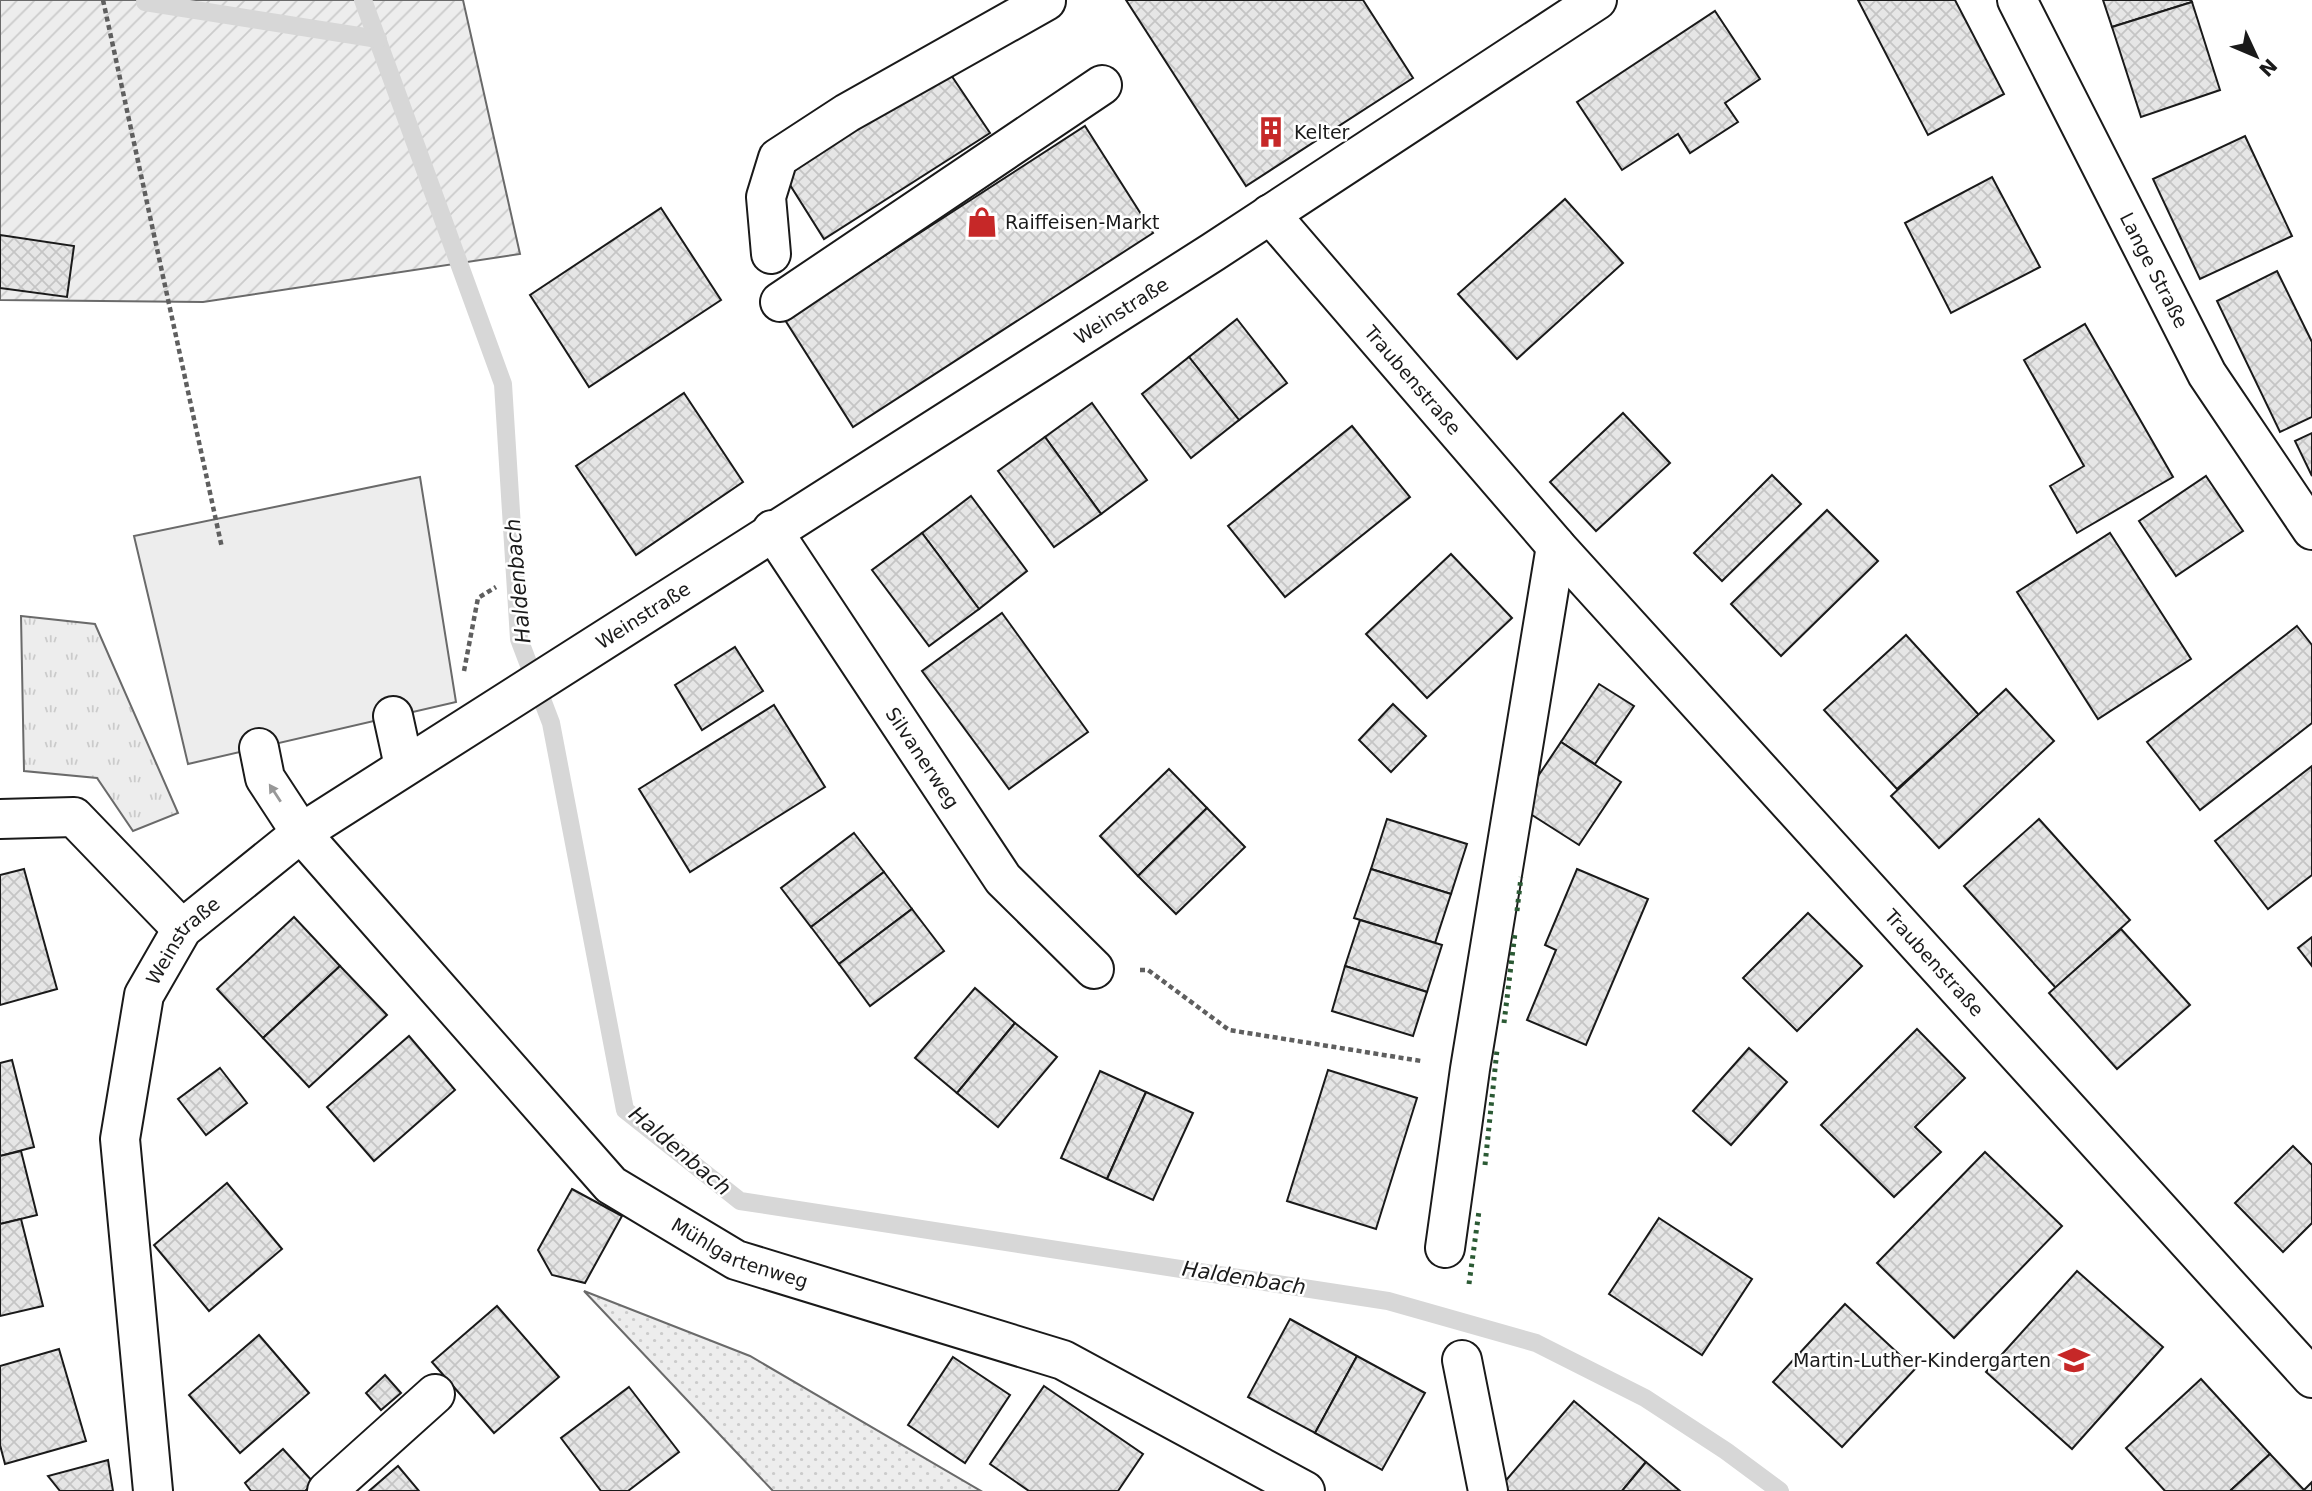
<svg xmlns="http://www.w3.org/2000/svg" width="2312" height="1491" viewBox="0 0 2312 1491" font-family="'DejaVu Sans',sans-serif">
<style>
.grass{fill:url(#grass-dots);stroke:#6a6a6a;stroke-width:2}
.park{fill:url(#park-tufts);stroke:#6a6a6a;stroke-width:2}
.garden{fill:url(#garden-furrows);stroke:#6a6a6a;stroke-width:2}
.built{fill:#ededed;stroke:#6a6a6a;stroke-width:2}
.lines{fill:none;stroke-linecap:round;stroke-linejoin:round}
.stream{stroke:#d7d7d7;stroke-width:18}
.building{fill:url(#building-cross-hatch);stroke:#1a1a1a;stroke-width:2}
.minor-casing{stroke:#1a1a1a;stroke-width:42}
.major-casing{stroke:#1a1a1a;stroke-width:42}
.path{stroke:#5f5f5f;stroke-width:4.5;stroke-dasharray:5 3.5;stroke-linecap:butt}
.minor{stroke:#fff;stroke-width:38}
.major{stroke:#fff;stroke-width:38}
.hedge{stroke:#2b5a34;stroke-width:5;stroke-dasharray:3.5 5;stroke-linecap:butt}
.oneway{fill:#989898}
.labels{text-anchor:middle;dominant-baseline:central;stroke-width:5;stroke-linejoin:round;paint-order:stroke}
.poi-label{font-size:19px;fill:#1a1a1a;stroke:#fff;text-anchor:start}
.street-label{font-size:19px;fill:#1a1a1a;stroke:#fff}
.water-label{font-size:21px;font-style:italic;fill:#1a1a1a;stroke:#fff}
</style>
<defs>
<pattern id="grass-dots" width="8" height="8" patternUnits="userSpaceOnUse" patternTransform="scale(1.75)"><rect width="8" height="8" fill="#ededed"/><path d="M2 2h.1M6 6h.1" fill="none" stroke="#cbcbcb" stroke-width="1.8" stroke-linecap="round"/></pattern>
<pattern id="park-tufts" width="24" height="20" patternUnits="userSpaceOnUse" patternTransform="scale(1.75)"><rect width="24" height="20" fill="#ededed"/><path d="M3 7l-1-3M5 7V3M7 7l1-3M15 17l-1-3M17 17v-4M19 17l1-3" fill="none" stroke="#cbcbcb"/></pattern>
<pattern id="garden-furrows" width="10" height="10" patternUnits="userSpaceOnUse" patternTransform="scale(1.75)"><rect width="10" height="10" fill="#ededed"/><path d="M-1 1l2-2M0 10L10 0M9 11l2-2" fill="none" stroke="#cbcbcb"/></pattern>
<pattern id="building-cross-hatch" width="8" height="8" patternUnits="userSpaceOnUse" patternTransform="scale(1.75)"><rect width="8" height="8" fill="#e6e6e6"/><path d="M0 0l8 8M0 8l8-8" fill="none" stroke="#c5c5c5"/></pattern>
</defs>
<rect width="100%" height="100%" fill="#fff"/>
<path class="grass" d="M 584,1291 L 750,1356 L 981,1491 L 773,1491 Z"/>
<path class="park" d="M 21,616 L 95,624 L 178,813 L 133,831 L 97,778 L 24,771 Z"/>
<path class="garden" d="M 0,0 L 463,0 L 520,254 L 203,302 L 0,300 Z"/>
<path class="built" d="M 420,477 L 456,702 L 188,764 L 134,536 Z"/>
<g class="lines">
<g class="stream">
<path d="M 363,0 L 503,384 L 519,639 L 551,723 L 625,1110 L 740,1201 L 1388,1301 L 1536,1343 L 1645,1398 L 1726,1451 L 1780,1491"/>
<path d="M 145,2 L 378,39"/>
</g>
</g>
<g class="building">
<path d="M 1126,0 L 1363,0 L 1413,78 L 1246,186 Z"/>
<path d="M 1858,0 L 1955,0 L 2004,94 L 1928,135 Z"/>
<path d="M 2103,0 L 2191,0 L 2192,2 L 2112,27 Z"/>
<path d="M 2192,2 L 2220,90 L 2141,117 L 2112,27 Z"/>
<path d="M 1715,11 L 1760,79 L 1725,103 L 1738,122 L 1690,153 L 1678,134 L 1622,170 L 1577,102 Z"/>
<path d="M 943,63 L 990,133 L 824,239 L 780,169 Z"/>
<path d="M 1085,126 L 1153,233 L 853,427 L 785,320 Z"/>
<path d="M 2245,136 L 2292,236 L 2200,279 L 2153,179 Z"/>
<path d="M 1992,177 L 2040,267 L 1951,313 L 1905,223 Z"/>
<path d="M 1565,199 L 1623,263 L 1517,359 L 1458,294 Z"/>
<path d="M 661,208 L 721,300 L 589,387 L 530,295 Z"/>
<path d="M 0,235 L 74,246 L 67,297 L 0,288 Z"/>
<path d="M 2277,271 L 2312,342 L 2312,417 L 2280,432 L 2217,301 Z"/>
<path d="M 1237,319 L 1287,383 L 1239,420 L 1189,357 Z"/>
<path d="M 2085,324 L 2173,477 L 2077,533 L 2050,486 L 2084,466 L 2024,360 Z"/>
<path d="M 1189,357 L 1239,420 L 1191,458 L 1142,394 Z"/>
<path d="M 684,393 L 743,482 L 636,555 L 576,466 Z"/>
<path d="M 1092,403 L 1147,480 L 1101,514 L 1045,437 Z"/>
<path d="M 1623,413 L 1670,463 L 1596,531 L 1550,482 Z"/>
<path d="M 1352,426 L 1410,497 L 1285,597 L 1228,526 Z"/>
<path d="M 2312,433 L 2312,476 L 2295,441 Z"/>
<path d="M 1045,437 L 1101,514 L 1054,547 L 998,471 Z"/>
<path d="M 1772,475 L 1801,504 L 1722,581 L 1694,553 Z"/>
<path d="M 2206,476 L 2243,531 L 2176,576 L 2139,521 Z"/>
<path d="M 971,496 L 1027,571 L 979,609 L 922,533 Z"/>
<path d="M 1827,510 L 1878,561 L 1781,656 L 1731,604 Z"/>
<path d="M 922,533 L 979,609 L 929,646 L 872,570 Z"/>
<path d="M 2110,533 L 2191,659 L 2098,719 L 2017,592 Z"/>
<path d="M 1451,554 L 1512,618 L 1427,698 L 1366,634 Z"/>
<path d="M 1002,613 L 1088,732 L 1009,789 L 922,671 Z"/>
<path d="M 2297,626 L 2312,645 L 2312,723 L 2200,810 L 2147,742 Z"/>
<path d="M 1906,635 L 1979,715 L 1897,789 L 1824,710 Z"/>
<path d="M 735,647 L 763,691 L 702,730 L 675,685 Z"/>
<path d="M 1599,684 L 1634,706 L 1595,764 L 1561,742 Z"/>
<path d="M 2006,689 L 2054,741 L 1939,848 L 1891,796 Z"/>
<path d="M 1393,704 L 1426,736 L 1391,772 L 1359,740 Z"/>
<path d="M 774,705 L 825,787 L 690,872 L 639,789 Z"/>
<path d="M 1561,742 L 1621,782 L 1579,845 L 1518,806 Z"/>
<path d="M 2312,766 L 2312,875 L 2268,909 L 2215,841 Z"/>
<path d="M 1169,769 L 1207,808 L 1138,876 L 1100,836 Z"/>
<path d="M 1207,808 L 1245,847 L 1176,914 L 1138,876 Z"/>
<path d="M 1387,819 L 1467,844 L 1451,894 L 1371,869 Z"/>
<path d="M 2039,819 L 2130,920 L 2056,988 L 1964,886 Z"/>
<path d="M 854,833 L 884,872 L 811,927 L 781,888 Z"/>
<path d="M 24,869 L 57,989 L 0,1005 L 0,875 Z"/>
<path d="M 1371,869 L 1451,894 L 1435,943 L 1354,918 Z"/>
<path d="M 1577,869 L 1648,899 L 1586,1045 L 1527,1020 L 1556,950 L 1545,945 Z"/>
<path d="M 884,872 L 912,909 L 839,964 L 811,927 Z"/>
<path d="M 912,909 L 944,951 L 870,1006 L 839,964 Z"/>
<path d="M 1808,913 L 1862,966 L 1797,1031 L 1743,978 Z"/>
<path d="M 294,917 L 340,966 L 263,1038 L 217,989 Z"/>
<path d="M 1360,920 L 1442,945 L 1427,992 L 1345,966 Z"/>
<path d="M 2121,929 L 2190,1005 L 2117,1069 L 2049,993 Z"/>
<path d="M 2312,937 L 2312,966 L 2298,948 Z"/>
<path d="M 340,966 L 387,1015 L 309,1087 L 263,1038 Z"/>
<path d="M 1345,966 L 1427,992 L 1413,1036 L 1332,1011 Z"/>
<path d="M 975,988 L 1015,1023 L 957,1093 L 915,1058 Z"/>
<path d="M 1015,1023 L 1057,1057 L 998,1127 L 957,1093 Z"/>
<path d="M 1917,1029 L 1965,1078 L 1915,1127 L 1941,1152 L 1894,1197 L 1821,1125 Z"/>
<path d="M 409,1036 L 455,1090 L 374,1161 L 327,1107 Z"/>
<path d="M 1749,1048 L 1787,1082 L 1731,1145 L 1693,1111 Z"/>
<path d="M 12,1060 L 34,1147 L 0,1156 L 0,1063 Z"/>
<path d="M 220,1068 L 247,1103 L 206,1135 L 178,1099 Z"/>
<path d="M 1328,1070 L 1417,1098 L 1376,1229 L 1287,1201 Z"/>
<path d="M 1100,1071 L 1146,1092 L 1107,1179 L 1061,1158 Z"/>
<path d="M 1146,1092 L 1193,1113 L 1153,1200 L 1107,1179 Z"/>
<path d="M 2293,1146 L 2312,1165 L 2312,1223 L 2283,1252 L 2235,1203 Z"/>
<path d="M 21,1151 L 37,1215 L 0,1224 L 0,1156 Z"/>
<path d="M 1985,1152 L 2062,1226 L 1954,1338 L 1877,1263 Z"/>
<path d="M 227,1183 L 282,1249 L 209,1311 L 154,1245 Z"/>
<path d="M 572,1189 L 622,1216 L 585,1283 L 552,1275 L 538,1250 Z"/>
<path d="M 1659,1218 L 1752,1279 L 1702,1355 L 1609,1294 Z"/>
<path d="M 21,1219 L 43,1306 L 0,1316 L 0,1224 Z"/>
<path d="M 2077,1271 L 2163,1347 L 2072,1449 L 1986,1372 Z"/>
<path d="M 1845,1304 L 1915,1369 L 1842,1447 L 1773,1382 Z"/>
<path d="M 497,1306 L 559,1377 L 494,1433 L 432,1362 Z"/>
<path d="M 1290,1319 L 1357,1356 L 1315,1433 L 1248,1397 Z"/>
<path d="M 259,1335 L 309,1393 L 240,1453 L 189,1395 Z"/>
<path d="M 59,1349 L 86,1441 L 5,1464 L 0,1445 L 0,1366 Z"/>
<path d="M 1357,1356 L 1425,1393 L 1382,1470 L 1315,1433 Z"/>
<path d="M 953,1357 L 1010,1395 L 965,1463 L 908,1425 Z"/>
<path d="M 385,1375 L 401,1393 L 381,1410 L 366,1393 Z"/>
<path d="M 2201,1379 L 2270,1454 L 2230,1491 L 2165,1491 L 2126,1448 Z"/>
<path d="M 1044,1386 L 1143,1454 L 1118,1491 L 1029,1491 L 990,1464 Z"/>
<path d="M 629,1387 L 679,1452 L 628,1491 L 601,1491 L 561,1438 Z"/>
<path d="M 1574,1401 L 1646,1462 L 1622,1491 L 1509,1491 L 1502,1485 Z"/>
<path d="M 283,1449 L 314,1483 L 305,1491 L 251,1491 L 245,1483 Z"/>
<path d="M 2270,1454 L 2304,1490 L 2312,1482 L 2312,1491 L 2230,1491 Z"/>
<path d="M 108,1460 L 113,1491 L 60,1491 L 48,1476 Z"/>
<path d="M 1646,1462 L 1680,1491 L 1622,1491 Z"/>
<path d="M 398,1466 L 419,1491 L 369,1491 Z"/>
</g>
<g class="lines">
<defs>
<g id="minor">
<path id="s1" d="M 1270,214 L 1556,546 L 2312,1378"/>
<path d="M 771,254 L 766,197 L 778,158 L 847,113 L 1046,1"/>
<path d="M 780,302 L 1102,85"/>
<path id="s2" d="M 772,530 L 1003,879 L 1094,969"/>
<path d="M 393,716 L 404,766"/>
<path id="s3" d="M 259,748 L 265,778 L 301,833 L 611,1185 L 736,1260 L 1063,1360 L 1305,1491"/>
<path d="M 0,819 L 74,817 L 182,929"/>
<path d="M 1445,1248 L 1470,1069 L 1556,546"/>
<path d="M 1462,1360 L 1488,1491"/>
<path id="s4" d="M 153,1491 L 120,1139 L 144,995 L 182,929 L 301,833 L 1213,252 L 1597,0"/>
<path d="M 327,1491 L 435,1394"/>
</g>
<g id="major">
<path id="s5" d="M 2017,0 L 2207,374 L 2312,530"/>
</g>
</defs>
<use href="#minor" class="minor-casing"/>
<use href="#major" class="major-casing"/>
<g class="path">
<path d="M 103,0 L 222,548"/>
<path d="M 464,671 L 478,598 L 496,587"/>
<path d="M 1140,970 L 1148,970 L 1229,1030 L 1421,1061"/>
</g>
<use href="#minor" class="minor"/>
<use href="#major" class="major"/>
<g class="hedge">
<path d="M 1517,911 L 1521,877"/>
<path d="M 1504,1023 L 1515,933"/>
<path d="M 1485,1165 L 1497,1050"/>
<path d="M 1469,1284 L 1479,1211"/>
</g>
</g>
<defs><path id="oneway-solid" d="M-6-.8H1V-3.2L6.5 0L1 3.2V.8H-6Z" transform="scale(1.75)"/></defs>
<use class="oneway" href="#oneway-solid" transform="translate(275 793) rotate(-123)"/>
<defs>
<symbol id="building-bare" viewBox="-9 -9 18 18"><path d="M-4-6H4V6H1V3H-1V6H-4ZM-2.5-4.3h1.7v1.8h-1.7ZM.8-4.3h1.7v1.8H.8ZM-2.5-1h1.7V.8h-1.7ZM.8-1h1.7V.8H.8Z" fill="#c62828" stroke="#fff" stroke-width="2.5" paint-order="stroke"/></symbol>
<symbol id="shop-bare" viewBox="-9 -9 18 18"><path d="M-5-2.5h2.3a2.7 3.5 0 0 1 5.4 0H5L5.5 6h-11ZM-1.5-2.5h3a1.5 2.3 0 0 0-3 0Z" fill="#c62828" stroke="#fff" stroke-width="2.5" paint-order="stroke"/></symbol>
<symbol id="school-bare" viewBox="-9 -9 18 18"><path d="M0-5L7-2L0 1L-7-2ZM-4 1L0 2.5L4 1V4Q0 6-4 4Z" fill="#c62828" stroke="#fff" stroke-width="2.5" paint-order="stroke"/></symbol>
</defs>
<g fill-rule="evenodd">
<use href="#building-bare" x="1249" y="110" width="44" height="44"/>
<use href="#shop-bare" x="960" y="200" width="44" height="44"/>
<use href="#school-bare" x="2052" y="1338" width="44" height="44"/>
</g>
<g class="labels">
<g class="poi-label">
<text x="1294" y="132">Kelter</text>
<text x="1005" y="222">Raiffeisen-Markt</text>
<text x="2051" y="1360" text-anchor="end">Martin-Luther-Kindergarten</text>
</g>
<g class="street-label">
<text stroke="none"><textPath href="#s5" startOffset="303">Lange Straße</textPath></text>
<text stroke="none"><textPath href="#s4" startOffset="1701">Weinstraße</textPath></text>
<text stroke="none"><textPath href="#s1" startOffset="219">Traubenstraße</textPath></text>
<text stroke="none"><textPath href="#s4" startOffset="1134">Weinstraße</textPath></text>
<text stroke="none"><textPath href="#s2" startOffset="273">Silvanerweg</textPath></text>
<text stroke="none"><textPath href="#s4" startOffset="567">Weinstraße</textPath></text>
<text stroke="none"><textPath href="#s1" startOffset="1001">Traubenstraße</textPath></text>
<text stroke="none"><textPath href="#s3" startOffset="712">Mühlgartenweg</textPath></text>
</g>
<g class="water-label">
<text transform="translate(518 581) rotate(-95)">Haldenbach</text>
<text transform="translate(680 1151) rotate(40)">Haldenbach</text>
<text transform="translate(1244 1278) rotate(9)">Haldenbach</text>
</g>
</g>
<g transform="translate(2256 56) rotate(134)" stroke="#ffffff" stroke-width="5" paint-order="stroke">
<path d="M0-5L12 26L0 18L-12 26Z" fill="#1a1a1a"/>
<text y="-10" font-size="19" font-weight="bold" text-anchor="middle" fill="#1a1a1a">N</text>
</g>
</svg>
